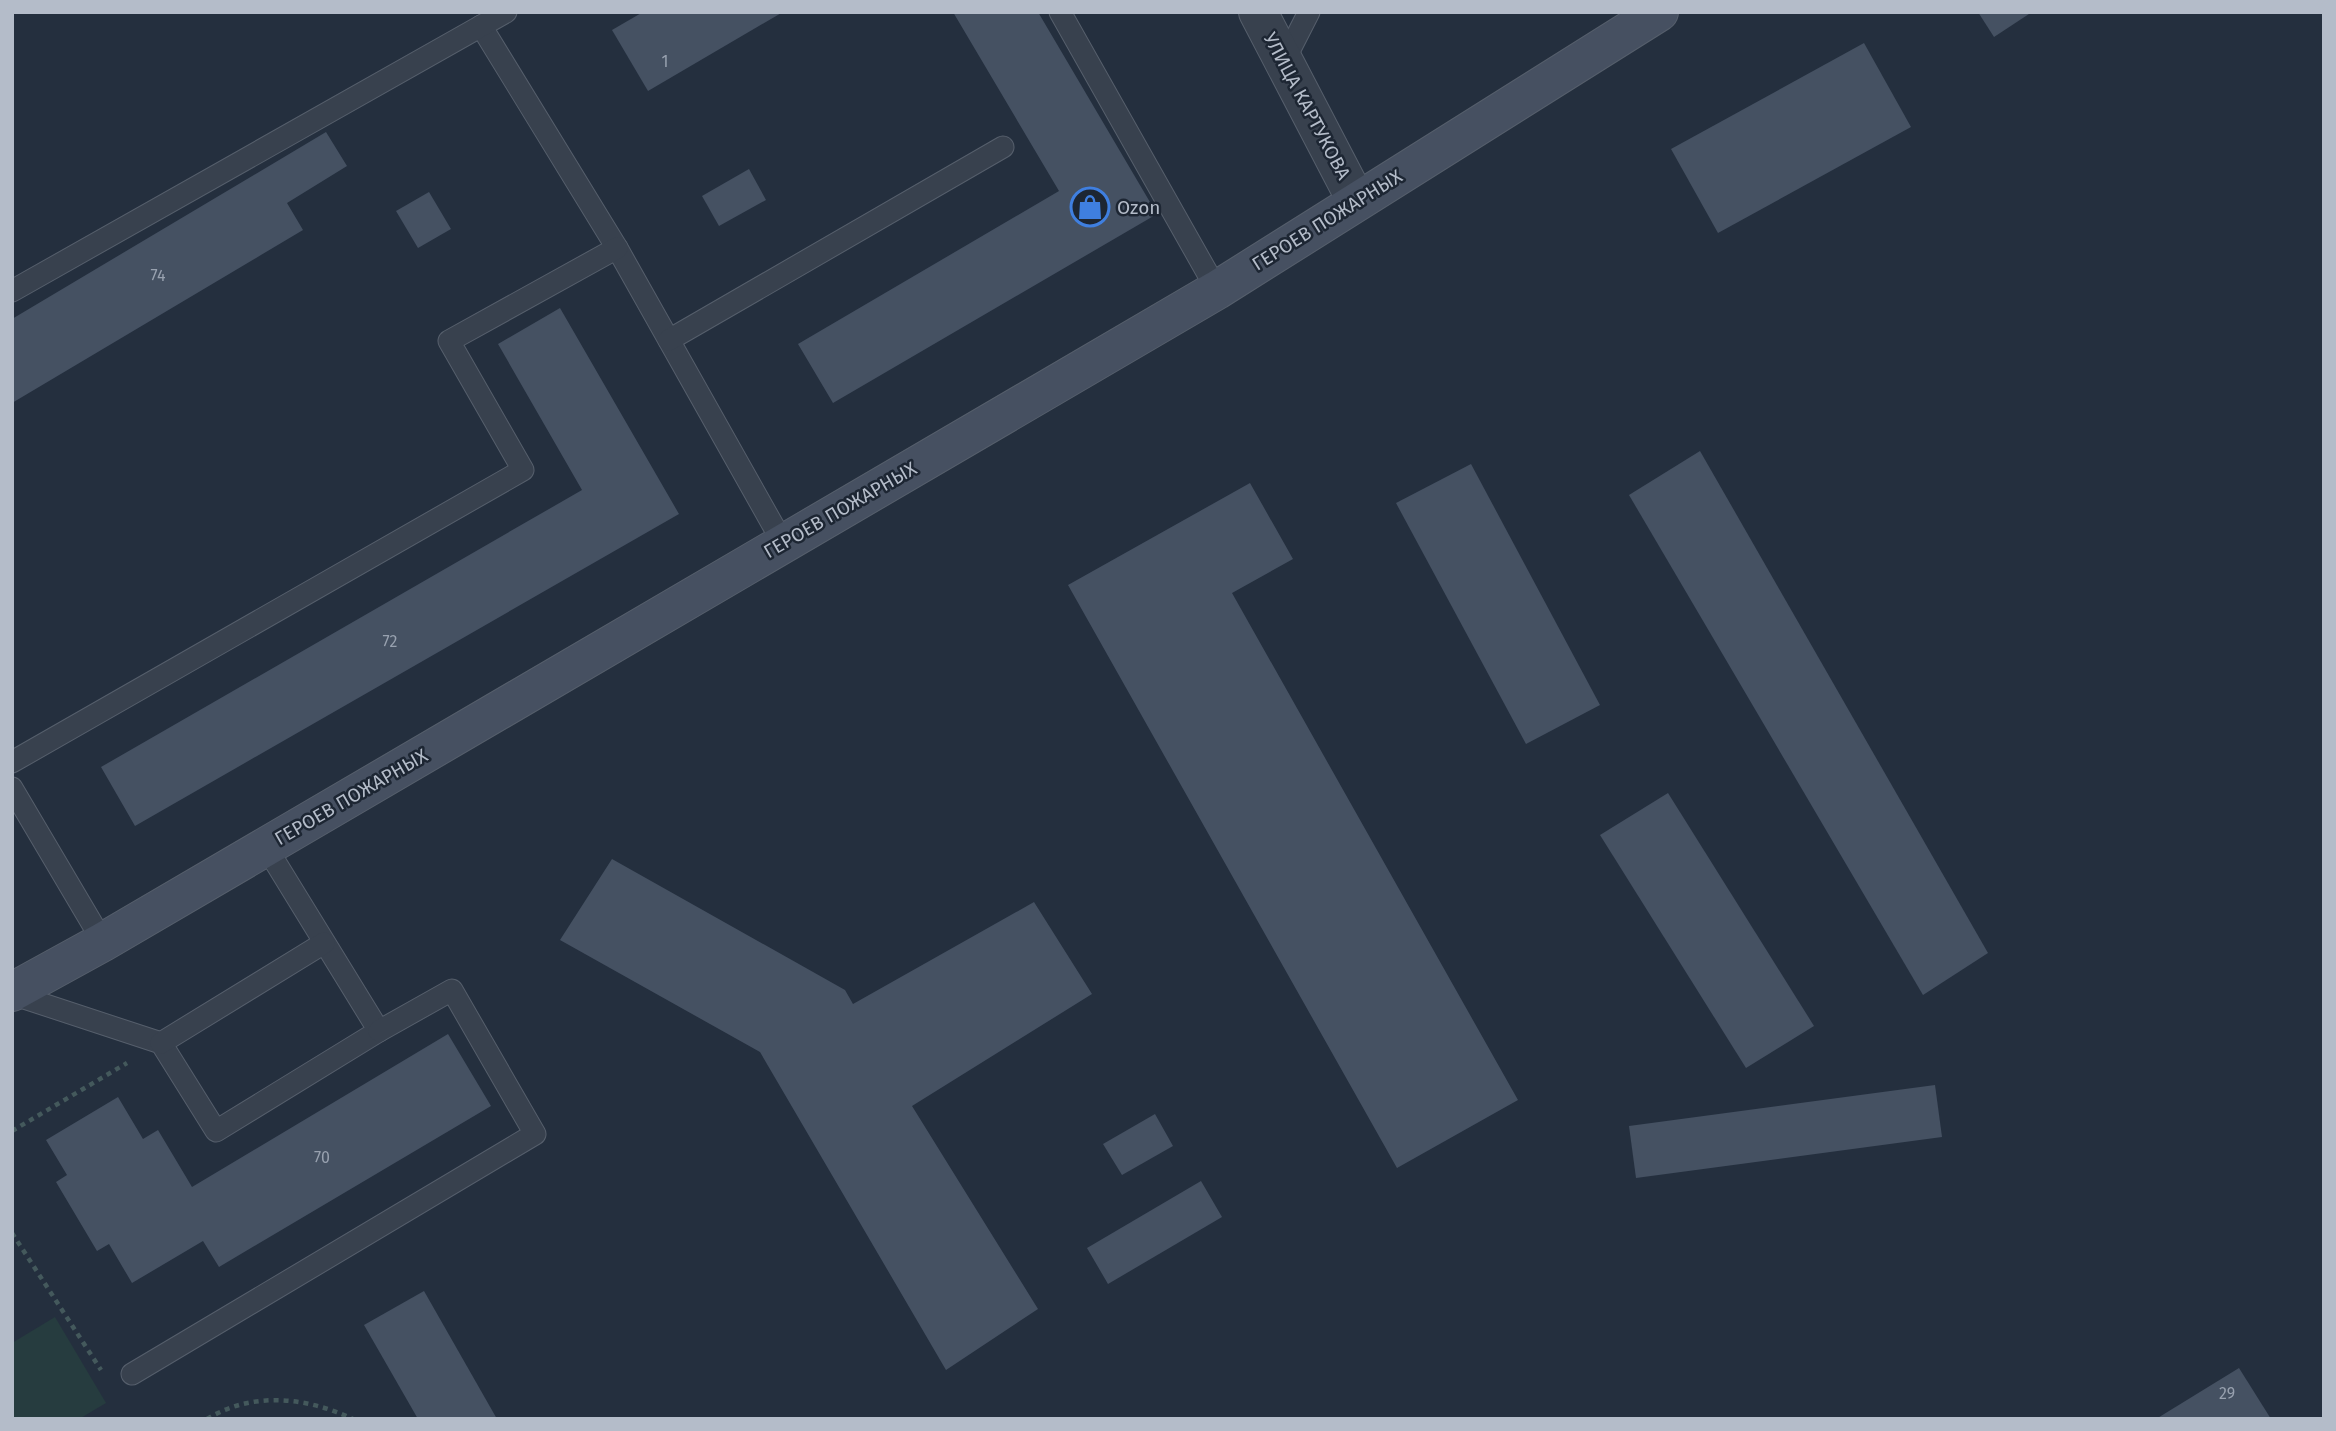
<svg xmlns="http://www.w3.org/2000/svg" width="2336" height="1431" viewBox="0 0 2336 1431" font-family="'Fira Sans',sans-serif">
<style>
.green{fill:#263c3f}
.building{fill:#455162}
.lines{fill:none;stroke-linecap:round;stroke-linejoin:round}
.service-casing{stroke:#565f6c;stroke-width:23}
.minor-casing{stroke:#565f6c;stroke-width:40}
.secondary-casing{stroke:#565f6c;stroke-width:40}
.path{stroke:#44595c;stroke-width:4.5;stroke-dasharray:5 5;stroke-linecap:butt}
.service{stroke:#38414e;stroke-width:21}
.minor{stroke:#38414e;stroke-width:38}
.secondary{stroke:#465061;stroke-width:38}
.labels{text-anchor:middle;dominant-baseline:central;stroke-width:5;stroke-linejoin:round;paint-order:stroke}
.number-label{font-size:16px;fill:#98a1af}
.street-label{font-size:19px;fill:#b4bcc9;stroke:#1d2633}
.poi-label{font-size:19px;fill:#b4bcc9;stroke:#1d2633;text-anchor:start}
</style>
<rect width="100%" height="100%" fill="#242f3e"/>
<path class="green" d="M 55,1317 L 106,1403 L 79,1419 L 12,1419 L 12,1343 Z"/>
<g class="building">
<path d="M 643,12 L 783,12 L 648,91 L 612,30 Z"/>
<path d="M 953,12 L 1038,12 L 1157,214 L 833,403 L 798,344 L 1059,191 Z"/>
<path d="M 1978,12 L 2032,12 L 1994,37 Z"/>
<path d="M 1864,43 L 1911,127 L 1718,233 L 1671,149 Z"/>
<path d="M 326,132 L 347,166 L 287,203 L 303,230 L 12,403 L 12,319 Z"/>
<path d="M 749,169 L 766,200 L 719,226 L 702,196 Z"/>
<path d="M 429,192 L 451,229 L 418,248 L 396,211 Z"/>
<path d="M 560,308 L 679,514 L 135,826 L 101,767 L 582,490 L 498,344 Z"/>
<path d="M 1700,451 L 1988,953 L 1923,995 L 1629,495 Z"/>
<path d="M 1471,464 L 1600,705 L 1526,744 L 1396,503 Z"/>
<path d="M 1250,483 L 1293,559 L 1232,593 L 1518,1100 L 1397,1168 L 1068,585 Z"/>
<path d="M 1668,793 L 1814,1026 L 1746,1068 L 1600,835 Z"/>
<path d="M 612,859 L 845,990 L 853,1004 L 1034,902 L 1092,994 L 912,1106 L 1038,1309 L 946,1370 L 760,1052 L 560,940 Z"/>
<path d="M 448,1034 L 491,1106 L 219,1267 L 203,1241 L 132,1283 L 109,1244 L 97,1251 L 56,1182 L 67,1175 L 46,1140 L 118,1097 L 143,1139 L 158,1130 L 192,1187 Z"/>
<path d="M 1935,1085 L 1942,1137 L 1636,1178 L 1629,1126 Z"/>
<path d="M 1155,1114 L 1173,1146 L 1122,1175 L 1103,1144 Z"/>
<path d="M 1201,1181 L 1222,1217 L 1108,1284 L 1087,1248 Z"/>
<path d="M 424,1291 L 497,1419 L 418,1419 L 364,1325 Z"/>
<path d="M 2239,1368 L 2271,1419 L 2156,1419 Z"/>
</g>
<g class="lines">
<defs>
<g id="service">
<path d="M 1060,12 L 1217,290"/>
<path d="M 481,26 L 617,248 L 783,543"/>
<path d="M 1284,61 L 1309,12"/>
<path d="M 12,291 L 506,12"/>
<path d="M 669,340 L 1003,147"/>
<path d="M 12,762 L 523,470 L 449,341 L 617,248"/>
<path d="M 12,788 L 103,942"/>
<path d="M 12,994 L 161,1043 L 216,1131 L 379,1031 L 266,847"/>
<path d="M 161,1043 L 324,943"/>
<path d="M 132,1374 L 535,1134 L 452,990 L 379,1031"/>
</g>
<path id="minor" d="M 1258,12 L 1356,200"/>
<path id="secondary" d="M 12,992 L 103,942 L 1217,290 L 1659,12"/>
</defs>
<use href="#service" class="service-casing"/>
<use href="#minor" class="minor-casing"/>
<use href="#secondary" class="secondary-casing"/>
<g class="path">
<path d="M 12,1131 L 127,1063"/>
<path d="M 12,1233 L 101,1370"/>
<path d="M 207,1419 C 253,1391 306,1397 353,1419"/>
</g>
<use href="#service" class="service"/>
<use href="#minor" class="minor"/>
<use href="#secondary" class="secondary"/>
</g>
<defs>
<symbol id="shop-ring" viewBox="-11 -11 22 22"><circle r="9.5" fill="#1d2633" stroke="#3f7fe0" stroke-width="1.5"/><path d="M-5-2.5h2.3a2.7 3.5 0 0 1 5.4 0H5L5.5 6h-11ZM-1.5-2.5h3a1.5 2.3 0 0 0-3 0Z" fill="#3f7fe0"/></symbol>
</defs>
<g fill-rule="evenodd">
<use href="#shop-ring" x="1068" y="185" width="44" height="44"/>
</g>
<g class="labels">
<g class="number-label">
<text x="665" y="61">1</text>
<text x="158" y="275">74</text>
<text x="390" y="641">72</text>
<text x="322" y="1157">70</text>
<text x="2227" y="1393">29</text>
</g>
<g class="street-label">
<text transform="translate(1307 106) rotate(62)">УЛИЦА КАРТУКОВА</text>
<text transform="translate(1327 220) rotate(-32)">ГЕРОЕВ ПОЖАРНЫХ</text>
<text transform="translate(840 510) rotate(-30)">ГЕРОЕВ ПОЖАРНЫХ</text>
<text transform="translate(351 797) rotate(-30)">ГЕРОЕВ ПОЖАРНЫХ</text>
</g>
<g class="poi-label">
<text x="1117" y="207">Ozon</text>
</g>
</g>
<rect width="2336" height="1431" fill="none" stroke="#b4bcc9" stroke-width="28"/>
</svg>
